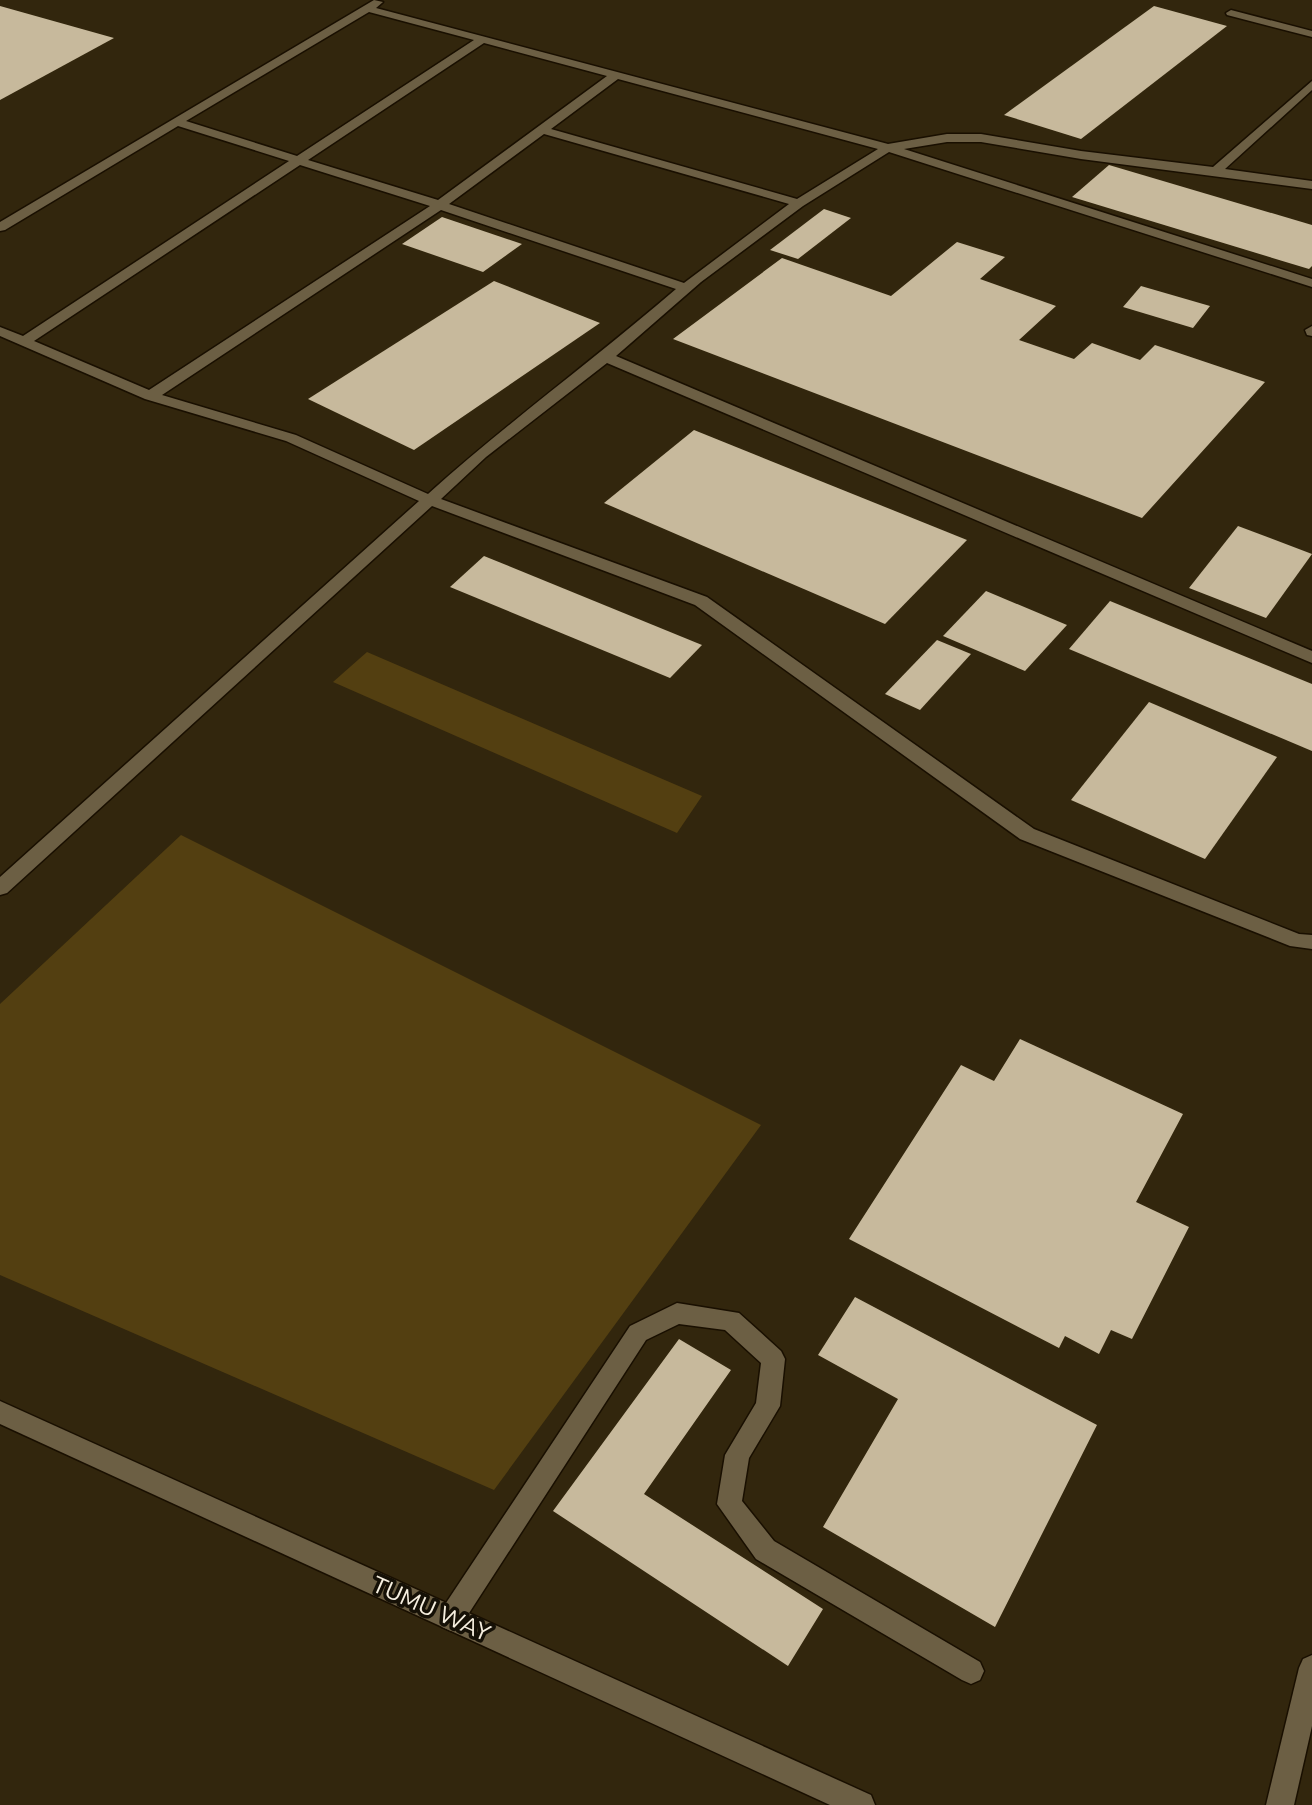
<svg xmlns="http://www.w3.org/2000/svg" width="1312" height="1805" viewBox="0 0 1312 1805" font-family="'Nunito Sans',sans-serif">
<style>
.green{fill:#533f11}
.building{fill:#c7b99c}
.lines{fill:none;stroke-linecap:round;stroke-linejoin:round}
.service-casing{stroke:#190f00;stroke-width:3}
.minor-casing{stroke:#190f00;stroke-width:3}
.secondary-casing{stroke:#190f00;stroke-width:3}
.service{fill:#6c5f44;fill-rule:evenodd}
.minor{fill:#6c5f44;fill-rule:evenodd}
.secondary{fill:#6c5f44;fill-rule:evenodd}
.labels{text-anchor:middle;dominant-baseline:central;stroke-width:7;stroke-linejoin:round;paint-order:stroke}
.near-street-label{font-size:23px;fill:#f6efe0;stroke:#151006}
</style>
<rect width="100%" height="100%" fill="#32260d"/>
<g class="green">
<path d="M 367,652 L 702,796 L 677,833 L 333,682 Z"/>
<path d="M 181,835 L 761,1125 L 494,1490 L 0,1275 L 0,1004 Z"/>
</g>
<g class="building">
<path d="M 0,6 L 114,38 L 0,100 Z"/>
<path d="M 1154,6 L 1227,26 L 1081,139 L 1004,115 Z"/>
<path d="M 1109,165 L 1312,225 L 1312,266 L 1309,269 L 1072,197 Z"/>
<path d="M 824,209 L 851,218 L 798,259 L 770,250 Z"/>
<path d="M 442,217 L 522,244 L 483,272 L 402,244 Z"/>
<path d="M 957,242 L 1005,257 L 980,279 L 1056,306 L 1019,340 L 1074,359 L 1092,343 L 1140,360 L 1155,345 L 1265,382 L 1142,518 L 673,339 L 782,258 L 891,296 Z"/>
<path d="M 494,281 L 600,323 L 414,450 L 308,399 Z"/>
<path d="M 1141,286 L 1210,306 L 1193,328 L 1123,307 Z"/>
<path d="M 694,430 L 967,540 L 885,624 L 604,503 Z"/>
<path d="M 1238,526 L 1312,554 L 1266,618 L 1189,588 Z"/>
<path d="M 484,556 L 702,645 L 670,678 L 450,587 Z"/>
<path d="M 986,591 L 1067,625 L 1025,671 L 943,636 Z"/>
<path d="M 1110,601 L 1312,684 L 1312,751 L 1069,649 Z"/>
<path d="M 937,640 L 971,654 L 920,710 L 885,694 Z"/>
<path d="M 1149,702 L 1277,757 L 1205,859 L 1071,800 Z"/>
<path d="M 1020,1039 L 1183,1114 L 1136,1202 L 1189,1227 L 1132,1339 L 1111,1330 L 1099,1354 L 1065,1336 L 1059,1348 L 849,1239 L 961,1065 L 994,1081 Z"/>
<path d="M 855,1297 L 1097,1425 L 995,1627 L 823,1527 L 898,1399 L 818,1355 Z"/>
<path d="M 679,1339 L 731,1370 L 644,1494 L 823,1609 L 788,1666 L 553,1511 Z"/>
</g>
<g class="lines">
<defs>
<g id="service">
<path d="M 374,0 L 383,2 L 376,8 L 888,144 L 947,134 L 981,134 L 1081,151 L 1213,167 L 1312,81 L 1312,90 L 1225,169 L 1312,181 L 1312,189 L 1081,159 L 981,142 L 947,142 L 904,149 L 1312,279 L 1312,287 L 889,152 L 803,206 L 701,282 L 616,356 L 1312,651 L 1312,663 L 607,363 L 486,457 L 441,499 L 707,597 L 1034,829 L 1299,934 L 1312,935 L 1312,949 L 1290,946 L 1020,839 L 695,605 L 432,506 L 7,893 L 0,895 L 0,877 L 419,501 L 286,441 L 145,399 L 0,336 L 0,327 L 23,336 L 289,161 L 178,126 L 5,230 L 0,231 L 0,222 ZM 369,12 L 474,40 L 297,156 L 186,121 ZM 484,43 L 607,76 L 438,200 L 308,160 ZM 618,79 L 878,149 L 797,199 L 551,129 ZM 544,134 L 789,204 L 684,283 L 449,204 ZM 300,165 L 430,206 L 149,390 L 34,341 ZM 441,210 L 676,289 C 595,359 508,422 428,494 L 296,435 L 162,395 Z"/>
<path d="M 1231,10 L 1312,31 L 1312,37 L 1227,15 L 1226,13 Z"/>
<path d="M 1312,326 L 1312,336 L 1307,335 L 1305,330 Z"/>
<path d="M 677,1303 L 739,1313 L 781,1351 L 785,1359 L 780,1406 L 749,1458 L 742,1501 L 774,1541 L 980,1662 L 984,1671 L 980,1680 L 971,1684 L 962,1680 L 756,1559 L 717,1504 L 725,1455 L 756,1403 L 761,1363 L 725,1330 L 679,1324 L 646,1340 L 460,1627 L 451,1631 L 442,1627 L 438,1618 L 442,1609 L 630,1326 Z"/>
</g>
<path id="minor" d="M 0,1401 L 871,1795 L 875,1805 L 830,1805 L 0,1424 Z"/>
<path id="secondary" d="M 1312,1655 L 1312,1726 L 1294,1805 L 1266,1805 L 1299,1668 L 1303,1659 Z"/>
</defs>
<use href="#service" class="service-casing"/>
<use href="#minor" class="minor-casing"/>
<use href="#secondary" class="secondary-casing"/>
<use href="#service" class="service"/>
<use href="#minor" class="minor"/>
<use href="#secondary" class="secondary"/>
</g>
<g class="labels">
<g class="near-street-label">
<text transform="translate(431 1609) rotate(24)">TUMU WAY</text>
</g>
</g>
</svg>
